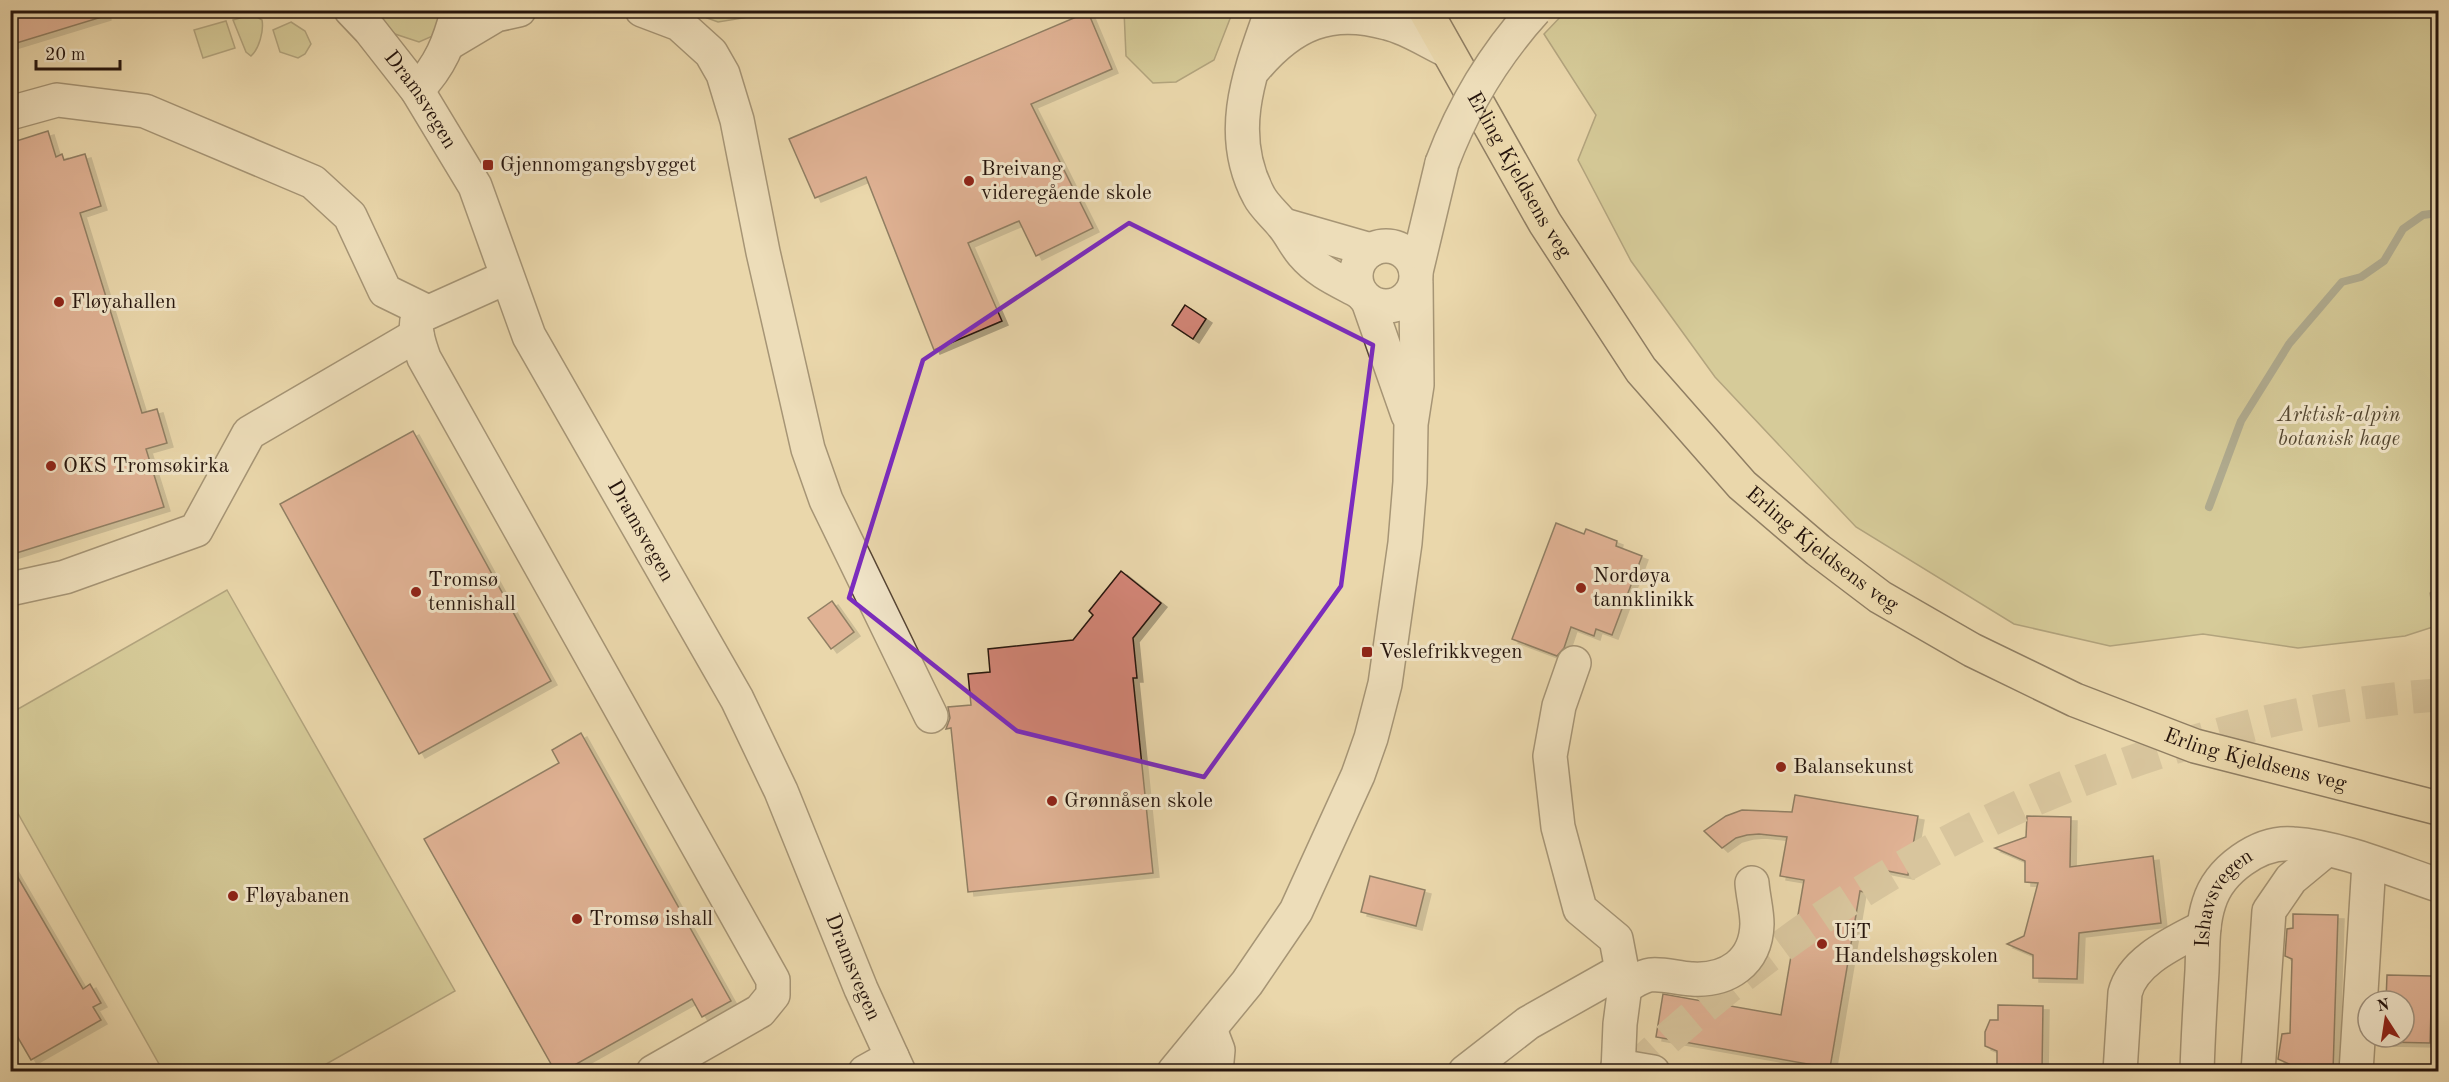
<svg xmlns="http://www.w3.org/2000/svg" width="2449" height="1082" viewBox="0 0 2449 1082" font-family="'Old Standard TT',serif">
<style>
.green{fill:#bfbc84;stroke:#726848;stroke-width:1.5}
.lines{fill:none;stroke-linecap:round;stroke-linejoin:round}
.stream{stroke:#6a776d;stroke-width:8}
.building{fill:#d48678;stroke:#25140c;stroke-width:1.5;filter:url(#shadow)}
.major-tunnel{stroke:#c3b08c;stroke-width:33;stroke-dasharray:33 16;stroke-linecap:butt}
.minor-casing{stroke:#564534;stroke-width:36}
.highway-casing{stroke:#25140c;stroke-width:36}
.minor{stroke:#f1e5c9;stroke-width:33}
.highway{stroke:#ead7ac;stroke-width:33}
.minor-bridge-casing{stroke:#564534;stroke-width:36;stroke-linecap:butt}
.minor-bridge{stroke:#f1e5c9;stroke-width:33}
.marked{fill:none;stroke:#7b2cbf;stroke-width:4.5;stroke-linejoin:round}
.poi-dot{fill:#8f2418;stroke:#f1e5c9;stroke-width:2}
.labels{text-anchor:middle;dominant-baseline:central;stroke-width:6;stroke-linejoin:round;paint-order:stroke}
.street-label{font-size:21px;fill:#25140c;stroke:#f1e5c9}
.poi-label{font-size:21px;fill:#25140c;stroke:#f1e5c9;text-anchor:start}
.park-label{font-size:21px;font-style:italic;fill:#534630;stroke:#f1e5c9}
</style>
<defs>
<filter id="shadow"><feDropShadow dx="6" dy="4" stdDeviation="0" flood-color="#0004"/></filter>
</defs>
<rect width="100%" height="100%" fill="#ead7ac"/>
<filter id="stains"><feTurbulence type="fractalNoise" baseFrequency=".00333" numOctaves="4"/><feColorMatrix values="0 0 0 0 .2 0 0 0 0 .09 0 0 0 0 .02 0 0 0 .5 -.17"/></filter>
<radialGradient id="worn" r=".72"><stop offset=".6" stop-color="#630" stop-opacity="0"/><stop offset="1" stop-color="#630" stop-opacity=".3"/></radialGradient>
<g class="green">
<path d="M 369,11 L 441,11 L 435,35 L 419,42 L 395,34 Z"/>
<path d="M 688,11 L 786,11 L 718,22 Z"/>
<path d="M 1124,11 L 1124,10 L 1233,11 L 1214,60 L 1176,82 L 1153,83 L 1126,56 Z"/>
<path d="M 1566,11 L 2438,11 L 2438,588 L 2430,593 L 2436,626 L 2405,636 L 2298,648 L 2203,634 L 2110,646 L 2014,624 L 1856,527 L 1715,377 L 1631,261 L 1578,160 L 1596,115 L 1544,34 Z"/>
<path d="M 247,16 L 257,17 L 262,20 C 264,31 259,49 251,56 L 246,52 L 233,20 Z"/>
<path d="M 226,21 L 235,48 L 203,58 L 194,30 Z"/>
<path d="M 291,22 L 305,31 L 311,44 L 305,54 L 298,58 L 280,52 L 273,30 Z"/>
<path d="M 227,590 L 455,991 L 314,1071 L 163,1071 L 11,801 L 11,713 Z"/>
</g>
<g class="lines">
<path class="stream" d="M 2209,507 L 2241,421 L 2289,344 L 2342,282 L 2361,277 L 2384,261 L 2403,229 L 2423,215 L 2438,213"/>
</g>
<g class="building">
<path d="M 10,10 L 104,10 L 105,16 L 10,45 Z"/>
<path d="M 1088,12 L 1112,69 L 1031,104 L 1093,228 L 1036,256 L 1019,221 L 968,243 L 1002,321 L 934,350 L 866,177 L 815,198 L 789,139 Z"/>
<path d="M 48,131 L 56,157 L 62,154 L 64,160 L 85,154 L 101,206 L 80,213 L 142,413 L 157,409 L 167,443 L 146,449 L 164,507 L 10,555 L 10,143 Z"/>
<path d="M 1185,305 L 1206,319 L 1193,339 L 1172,325 Z"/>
<path d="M 413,431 L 551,681 L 419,754 L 280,504 Z"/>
<path d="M 1556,523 L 1584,534 L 1586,529 L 1617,541 L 1616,546 L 1642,556 L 1612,635 L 1596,629 L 1594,636 L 1571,627 L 1564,648 L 1557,656 L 1512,639 Z"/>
<path d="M 1121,571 L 1161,603 L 1133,638 L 1137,678 L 1133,678 L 1153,873 L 968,892 L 951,728 L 946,729 L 950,718 L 948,707 L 971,705 L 968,674 L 990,672 L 988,649 L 1073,640 L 1093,615 L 1089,611 Z"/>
<path d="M 832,601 L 854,632 L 831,649 L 808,618 Z"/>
<path d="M 581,733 L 731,1001 L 702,1017 L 692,999 L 564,1071 L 555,1071 L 424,839 L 559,763 L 552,750 Z"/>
<path d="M 1795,795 L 1918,816 L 1908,875 L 1872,868 L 1868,893 L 1860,891 L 1830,1068 L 1656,1037 L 1663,994 L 1781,1015 L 1804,880 L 1780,876 L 1787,837 L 1759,834 L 1747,835 L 1736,838 L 1722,848 L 1704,831 L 1726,816 L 1742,810 L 1792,812 Z"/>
<path d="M 2027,816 L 2071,817 L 2070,867 L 2153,856 L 2161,923 L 2079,933 L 2077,979 L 2033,978 L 2033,955 L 2007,944 L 2024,936 L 2038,883 L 2025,882 L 2025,861 L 1995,848 L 2026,837 Z"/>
<path d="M 10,864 L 83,989 L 90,984 L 101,1003 L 93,1007 L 101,1020 L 31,1060 L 10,1024 Z"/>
<path d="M 1370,876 L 1425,890 L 1416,926 L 1361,912 Z"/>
<path d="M 2293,914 L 2338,915 L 2333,1071 L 2289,1071 L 2289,1064 L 2278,1059 L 2282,1034 L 2290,1033 L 2292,959 L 2285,956 L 2287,929 L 2293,928 Z"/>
<path d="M 2387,975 L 2432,976 L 2430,1043 L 2385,1042 L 2385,1037 L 2404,1037 L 2404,1001 L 2386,1001 Z"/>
<path d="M 1998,1005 L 2043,1006 L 2042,1071 L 1997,1071 L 1997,1051 L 1985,1046 L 1985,1032 L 1990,1020 L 1998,1020 Z"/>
</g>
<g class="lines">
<path class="major-tunnel" d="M 1631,1072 C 1801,913 1981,803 2206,738 C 2281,716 2360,700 2438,695"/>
<defs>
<g id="minor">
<path id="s1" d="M 351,10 L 370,30 L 417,90 L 475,186 L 529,336 L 737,699 L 781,791 L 861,989 L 899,1072"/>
<path d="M 642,10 L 679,24 L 711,53 L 723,74 L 737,120 L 763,252 L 808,449 L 826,500 L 931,716"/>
<path d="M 1272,10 C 1250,72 1225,133 1259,196 C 1264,206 1275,215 1282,224 C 1290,233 1295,245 1303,254 C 1318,272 1340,281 1360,292"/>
<path d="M 449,43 L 496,15 L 519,10"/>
<path d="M 1255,68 C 1292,24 1330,7 1387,23 C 1408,28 1427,41 1446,50"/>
<path d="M 417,90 C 441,65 449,43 458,10"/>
<path d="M 10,113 L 57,100 L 145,111 L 313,182 L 350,216 L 385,291 L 428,312"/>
<path d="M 1284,225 L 1371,250"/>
<circle cx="1386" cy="276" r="30"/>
<path d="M 1416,272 L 1442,163"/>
<path d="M 507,277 L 418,317 C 413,330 420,346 424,358 L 773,980 L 773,995 L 760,1011 L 653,1072"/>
<path d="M 1368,301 L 1408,415"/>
<path d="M 10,589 L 65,577 L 196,530 L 249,433 L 417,335"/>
<path d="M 1574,663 L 1559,706 L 1550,756 L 1558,827 L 1580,909 L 1616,939 L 1625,986 L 1620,1024 L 1618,1072"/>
<path d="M 1625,986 C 1632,983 1642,976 1650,975 C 1663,973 1679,979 1692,979 C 1727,981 1756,963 1757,924 C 1757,911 1753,896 1752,883"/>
<path d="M 1210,1029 L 1218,1050 L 1216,1072"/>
<path d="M 1618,1066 L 1653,1072"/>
<path d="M 865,1072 L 892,1057"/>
<path d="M 1174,1072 L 1247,983 L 1296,911 L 1358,775 L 1371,738 L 1385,684 L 1405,543 L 1410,482 L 1411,424 L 1417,385 L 1416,284"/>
<path d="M 1465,1072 L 1528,1023 L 1622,970"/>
<path d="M 2120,1072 L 2125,993 C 2133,960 2176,942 2204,927"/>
<path id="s2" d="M 2197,1072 C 2198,1038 2200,1004 2202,971 C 2203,948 2202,924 2209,903 C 2219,870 2259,841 2293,844 C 2340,847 2393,870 2438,885"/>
<path d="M 2258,1072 L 2269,911 L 2291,879 L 2326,850"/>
<path d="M 2356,1072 L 2369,863"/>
</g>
<g id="highway">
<path id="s3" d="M 1425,10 L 1545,223 L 1641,370 L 1742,485 L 1818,550 L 1880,597 L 1972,650 L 2075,700 L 2195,746 L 2438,808"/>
</g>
</defs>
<use href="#minor" class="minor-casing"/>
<use href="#highway" class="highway-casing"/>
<use href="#minor" class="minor"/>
<use href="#highway" class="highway"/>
<defs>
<path id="minor-bridge" d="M 1442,163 C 1463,107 1494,55 1535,10"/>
</defs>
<use href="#minor-bridge" class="minor-bridge-casing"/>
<use href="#minor-bridge" class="minor-bridge"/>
</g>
<path d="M0 0H2449V1082H0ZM 1129,223 L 1373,345 L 1341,586 L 1204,777 L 1017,731 L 849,598 L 923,360 Z" fill="#ead7ac" fill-opacity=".55" fill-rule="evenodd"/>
<path class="marked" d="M 1129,223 L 1373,345 L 1341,586 L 1204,777 L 1017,731 L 849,598 L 923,360 Z"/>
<g class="poi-dot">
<rect x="482" y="159" width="12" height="12" rx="3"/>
<circle cx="969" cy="181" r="6"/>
<circle cx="59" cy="302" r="6"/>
<circle cx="51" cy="466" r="6"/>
<circle cx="1581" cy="588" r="6"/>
<circle cx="416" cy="592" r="6"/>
<rect x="1361" y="646" width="12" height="12" rx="3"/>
<circle cx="1781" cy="767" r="6"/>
<circle cx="1052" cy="801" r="6"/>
<circle cx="233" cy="896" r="6"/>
<circle cx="577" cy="919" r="6"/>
<circle cx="1822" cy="944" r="6"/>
</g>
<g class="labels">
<g class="street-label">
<text stroke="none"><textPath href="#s1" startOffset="114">Dramsvegen</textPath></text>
<text stroke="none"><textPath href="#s3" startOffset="190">Erling Kjeldsens veg</textPath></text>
<text stroke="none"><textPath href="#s1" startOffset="600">Dramsvegen</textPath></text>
<text stroke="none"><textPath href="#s3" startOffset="676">Erling Kjeldsens veg</textPath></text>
<text stroke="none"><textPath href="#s3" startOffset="1162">Erling Kjeldsens veg</textPath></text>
<text stroke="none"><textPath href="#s2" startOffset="180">Ishavsvegen</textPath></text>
<text stroke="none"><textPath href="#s1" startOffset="1086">Dramsvegen</textPath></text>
</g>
<g class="poi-label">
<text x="500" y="165">Gjennomgangsbygget</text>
<text x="981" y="169">Breivang<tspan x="981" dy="24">videregående skole</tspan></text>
<text x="71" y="302">Fløyahallen</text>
<text x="63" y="466">OKS Tromsøkirka</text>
<text x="1593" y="576">Nordøya<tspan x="1593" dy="24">tannklinikk</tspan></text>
<text x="428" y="580">Tromsø<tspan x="428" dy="24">tennishall</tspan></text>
<text x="1379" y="652">Veslefrikkvegen</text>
<text x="1793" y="767">Balansekunst</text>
<text x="1064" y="801">Grønnåsen skole</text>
<text x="245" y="896">Fløyabanen</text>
<text x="589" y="919">Tromsø ishall</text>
<text x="1834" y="932">UiT<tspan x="1834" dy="24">Handelshøgskolen</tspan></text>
</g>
<g class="park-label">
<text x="2339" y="415">Arktisk-alpin<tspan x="2339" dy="24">botanisk hage</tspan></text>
</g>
</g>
<rect width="2449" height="1082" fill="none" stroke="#ead7ac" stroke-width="36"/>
<rect x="12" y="12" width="2425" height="1058" fill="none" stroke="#25140c" stroke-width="3"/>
<rect x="18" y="18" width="2413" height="1046" fill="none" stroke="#25140c" stroke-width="1.5"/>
<g transform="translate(2386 1019) rotate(348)"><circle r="28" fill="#f1e5c9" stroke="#9f917d" stroke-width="1.5"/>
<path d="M0-4.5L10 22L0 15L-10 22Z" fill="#8f2418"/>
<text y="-9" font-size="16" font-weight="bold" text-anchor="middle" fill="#25140c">N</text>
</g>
<path d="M36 60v9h84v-9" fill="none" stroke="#25140c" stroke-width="3"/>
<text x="45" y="60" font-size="18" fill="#25140c" stroke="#f1e5c9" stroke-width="4.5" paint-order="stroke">20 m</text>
<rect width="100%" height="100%" filter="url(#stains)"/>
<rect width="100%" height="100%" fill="url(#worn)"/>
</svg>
